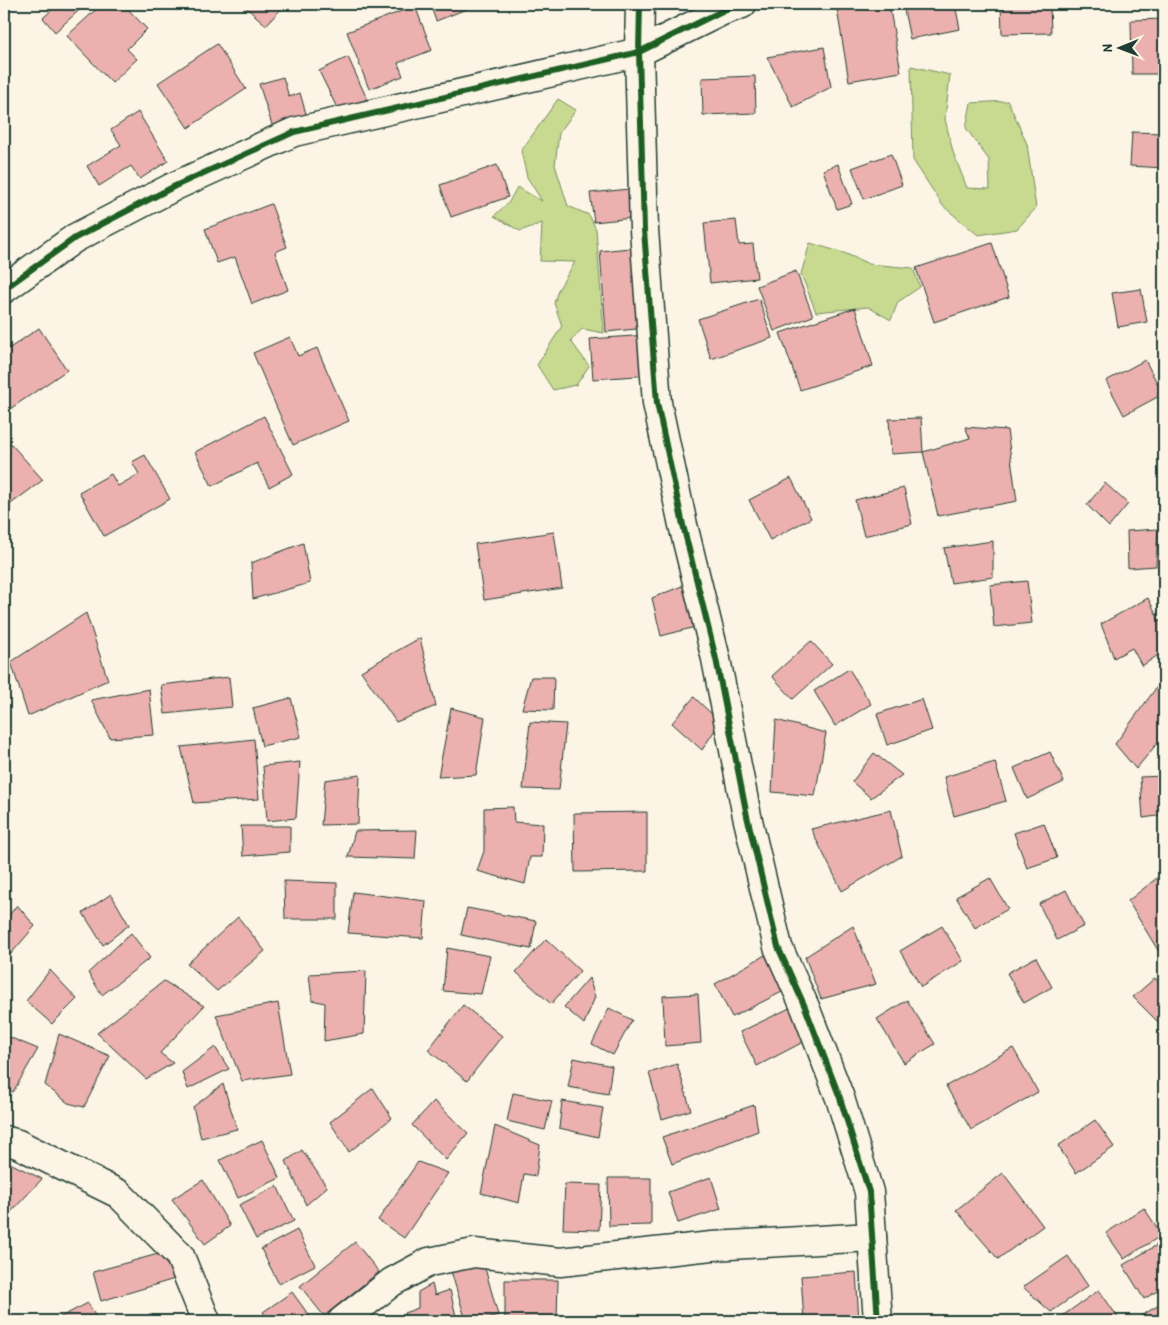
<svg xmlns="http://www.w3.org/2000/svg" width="1168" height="1325" viewBox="0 0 1168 1325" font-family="'Patrick Hand',sans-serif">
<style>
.green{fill:#c8da8f;stroke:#748c62}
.building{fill:#ecb1ae;stroke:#1f3d34}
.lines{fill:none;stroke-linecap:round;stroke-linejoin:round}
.minor-casing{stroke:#1f3d34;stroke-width:31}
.minor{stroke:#fcf5e5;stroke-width:28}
.cycleway-casing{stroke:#fcf5e5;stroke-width:9}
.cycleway{stroke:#1b5e20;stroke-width:6}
</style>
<rect width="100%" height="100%" fill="#fcf5e5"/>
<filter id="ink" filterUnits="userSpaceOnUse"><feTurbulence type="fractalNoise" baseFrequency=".02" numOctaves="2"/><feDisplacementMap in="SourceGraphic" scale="10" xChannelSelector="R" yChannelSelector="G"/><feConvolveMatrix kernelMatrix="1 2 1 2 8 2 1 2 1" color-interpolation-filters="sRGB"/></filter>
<g filter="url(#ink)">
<g class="green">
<path d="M 911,66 L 950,75 L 945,119 L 953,152 L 967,188 L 990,189 L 989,160 L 966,128 L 971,103 L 1008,101 L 1027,144 L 1036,208 L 1017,229 L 978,235 L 943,206 L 913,160 Z"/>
<path d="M 558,99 L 576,110 L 559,133 L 555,165 L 568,206 L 589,215 L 596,229 L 604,333 L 582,329 L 571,341 L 589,366 L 576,385 L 553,390 L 537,365 L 562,326 L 554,303 L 558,290 L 575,262 L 540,261 L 542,223 L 520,231 L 494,216 L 509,202 L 517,187 L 542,201 L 527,177 L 521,151 Z"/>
<path d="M 810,243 L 844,253 L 869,264 L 913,268 L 920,287 L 898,302 L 891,320 L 868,307 L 816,312 L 801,274 Z"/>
</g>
<g class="building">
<path d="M 58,4 L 86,4 L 55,32 L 43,18 Z"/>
<path d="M 102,4 L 123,4 L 147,29 L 127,49 L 137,59 L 112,83 L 67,36 Z"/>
<path d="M 242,4 L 286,4 L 266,25 Z"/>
<path d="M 430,4 L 467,4 L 469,8 L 436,21 Z"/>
<path d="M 865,4 L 889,4 L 901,72 L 849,81 L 837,9 Z"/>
<path d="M 909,4 L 955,4 L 960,29 L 910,39 L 903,5 Z"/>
<path d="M 1001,4 L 1050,4 L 1051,33 L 1002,34 Z"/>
<path d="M 415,6 L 432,50 L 398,63 L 403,76 L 369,89 L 347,32 Z"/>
<path d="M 1164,19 L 1164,74 L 1132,74 L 1131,20 Z"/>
<path d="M 217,44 L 246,89 L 188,128 L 158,83 Z"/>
<path d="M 824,47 L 831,87 L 793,107 L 767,57 Z"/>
<path d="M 348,57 L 367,99 L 339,112 L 319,71 Z"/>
<path d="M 755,76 L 756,113 L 703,115 L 702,78 Z"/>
<path d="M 283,77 L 289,97 L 300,93 L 307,117 L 273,128 L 259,84 Z"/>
<path d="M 138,112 L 168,161 L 140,179 L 131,166 L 99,186 L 87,166 L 121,145 L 111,130 Z"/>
<path d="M 1132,132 L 1164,133 L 1164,168 L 1130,166 Z"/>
<path d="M 891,154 L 902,185 L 864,199 L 852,168 Z"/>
<path d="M 838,164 L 852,204 L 837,209 L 823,170 Z"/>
<path d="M 497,165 L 508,197 L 451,217 L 440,185 Z"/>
<path d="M 629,189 L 632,218 L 594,222 L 590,193 Z"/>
<path d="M 271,204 L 287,247 L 275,252 L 288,290 L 252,304 L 235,257 L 217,263 L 205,229 Z"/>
<path d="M 736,220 L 739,245 L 753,244 L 757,278 L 710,283 L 704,223 Z"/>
<path d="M 992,243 L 1009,297 L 934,322 L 916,268 Z"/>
<path d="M 640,247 L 646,328 L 606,332 L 600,251 Z"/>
<path d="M 796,271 L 813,316 L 774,331 L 757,286 Z"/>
<path d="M 1141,289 L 1147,322 L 1118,327 L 1112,293 Z"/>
<path d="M 759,299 L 772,338 L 711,359 L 698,319 Z"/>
<path d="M 855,308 L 873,366 L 800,390 L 780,333 Z"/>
<path d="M 39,328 L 67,370 L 10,409 L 4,399 L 4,352 Z"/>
<path d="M 648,335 L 651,375 L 593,379 L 590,339 Z"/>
<path d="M 290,337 L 298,356 L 317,348 L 349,421 L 293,445 L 253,353 Z"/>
<path d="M 1145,360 L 1163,394 L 1124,415 L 1106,381 Z"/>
<path d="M 264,416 L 293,474 L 269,487 L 257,463 L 212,486 L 195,452 Z"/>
<path d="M 921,418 L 923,452 L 891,454 L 889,419 Z"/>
<path d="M 965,427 L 1007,430 L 1017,501 L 938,516 L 923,452 L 970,438 Z"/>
<path d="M 4,436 L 43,480 L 4,509 Z"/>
<path d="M 145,455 L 170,499 L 104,536 L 79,492 L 111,474 L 118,486 L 139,474 L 132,462 Z"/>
<path d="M 791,478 L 811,518 L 770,540 L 749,500 Z"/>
<path d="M 1105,483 L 1128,504 L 1109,527 L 1087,505 Z"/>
<path d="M 904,488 L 912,524 L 864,536 L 855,500 Z"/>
<path d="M 1158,529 L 1156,566 L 1128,568 L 1127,531 Z"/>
<path d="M 554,532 L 562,588 L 484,600 L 475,544 Z"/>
<path d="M 993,541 L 993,577 L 951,583 L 944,548 Z"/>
<path d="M 303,543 L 310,583 L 253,599 L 251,563 Z"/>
<path d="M 1027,581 L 1032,623 L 994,627 L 990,585 Z"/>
<path d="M 687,584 L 699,626 L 661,636 L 652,598 Z"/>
<path d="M 1148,598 L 1164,629 L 1164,651 L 1142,666 L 1132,648 L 1114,658 L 1101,624 Z"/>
<path d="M 86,613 L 108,680 L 28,716 L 11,662 Z"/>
<path d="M 420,638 L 436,706 L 396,722 L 361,671 Z"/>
<path d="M 811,641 L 832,664 L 793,699 L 772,676 Z"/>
<path d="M 849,669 L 871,704 L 835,726 L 814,691 Z"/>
<path d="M 229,677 L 232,707 L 165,714 L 161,685 Z"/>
<path d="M 531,677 L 554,677 L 553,710 L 522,709 Z"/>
<path d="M 1159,684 L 1164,688 L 1164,735 L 1136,769 L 1115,744 Z"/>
<path d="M 149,689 L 154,735 L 110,738 L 91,700 Z"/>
<path d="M 694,697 L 720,722 L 702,750 L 672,723 Z"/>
<path d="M 291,698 L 301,737 L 262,746 L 253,708 Z"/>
<path d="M 922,699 L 932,730 L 887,745 L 877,714 Z"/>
<path d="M 451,708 L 485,717 L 476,775 L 438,777 Z"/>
<path d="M 776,720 L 826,733 L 815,796 L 772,792 Z"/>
<path d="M 530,722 L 566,724 L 559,790 L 523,789 Z"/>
<path d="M 254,739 L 259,799 L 194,803 L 181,747 Z"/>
<path d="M 1050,752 L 1064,782 L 1027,799 L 1014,768 Z"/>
<path d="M 874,753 L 902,775 L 871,798 L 852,782 Z"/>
<path d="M 300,762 L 296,818 L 267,821 L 263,766 Z"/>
<path d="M 995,762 L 1006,801 L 954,816 L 944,777 Z"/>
<path d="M 360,775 L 358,824 L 321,825 L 325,780 Z"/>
<path d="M 1164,776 L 1164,815 L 1143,818 L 1140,777 Z"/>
<path d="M 513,807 L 514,822 L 543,824 L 542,857 L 530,857 L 525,884 L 477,871 L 484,851 L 484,808 Z"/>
<path d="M 891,810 L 902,856 L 842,891 L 811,829 Z"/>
<path d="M 647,812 L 647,871 L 575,872 L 574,813 Z"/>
<path d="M 1044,823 L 1057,858 L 1027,868 L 1014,833 Z"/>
<path d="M 241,826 L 290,826 L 290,852 L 243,856 Z"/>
<path d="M 417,830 L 415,859 L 348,857 L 355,831 Z"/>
<path d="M 1158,877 L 1164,890 L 1164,948 L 1159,952 L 1128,901 Z"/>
<path d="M 990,878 L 1008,909 L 975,928 L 956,897 Z"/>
<path d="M 284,881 L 337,883 L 337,919 L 285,919 Z"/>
<path d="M 1066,890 L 1084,926 L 1057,940 L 1039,904 Z"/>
<path d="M 353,892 L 426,901 L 423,938 L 348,933 Z"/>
<path d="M 111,894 L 129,925 L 103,945 L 83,913 Z"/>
<path d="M 17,905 L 35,926 L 10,955 L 4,950 L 4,922 Z"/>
<path d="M 467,908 L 536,921 L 531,949 L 461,935 Z"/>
<path d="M 238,917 L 265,951 L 217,991 L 187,964 Z"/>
<path d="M 853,926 L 876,984 L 821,999 L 805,957 Z"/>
<path d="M 942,926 L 963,961 L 921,987 L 900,951 Z"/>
<path d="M 131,933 L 150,958 L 102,995 L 88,973 Z"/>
<path d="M 546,939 L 580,971 L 551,1004 L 516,972 Z"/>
<path d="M 447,948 L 490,956 L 481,994 L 443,991 Z"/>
<path d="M 765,955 L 784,991 L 732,1017 L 715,984 Z"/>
<path d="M 1036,957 L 1052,987 L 1024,1003 L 1007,973 Z"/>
<path d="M 50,970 L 77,999 L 52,1024 L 26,1001 Z"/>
<path d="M 366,971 L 364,1034 L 324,1041 L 325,1003 L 312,1000 L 309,974 Z"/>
<path d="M 589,978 L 595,997 L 584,1024 L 564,1007 Z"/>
<path d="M 1155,978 L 1164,990 L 1164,1024 L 1162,1026 L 1133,997 Z"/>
<path d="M 164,981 L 204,1006 L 160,1053 L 173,1063 L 146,1079 L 97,1033 Z"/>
<path d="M 698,994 L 701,1043 L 665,1046 L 663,996 Z"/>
<path d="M 907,1000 L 935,1044 L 904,1063 L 877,1019 Z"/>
<path d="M 278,1003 L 290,1074 L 242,1081 L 216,1015 Z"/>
<path d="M 798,1004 L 811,1038 L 757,1066 L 740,1032 Z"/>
<path d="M 463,1005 L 502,1036 L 467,1081 L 428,1050 Z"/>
<path d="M 609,1008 L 632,1020 L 613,1055 L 592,1044 Z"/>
<path d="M 59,1034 L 110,1056 L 84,1107 L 68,1103 L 45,1085 Z"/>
<path d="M 4,1035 L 38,1049 L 13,1092 L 4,1087 Z"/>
<path d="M 215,1047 L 229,1069 L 188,1089 L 182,1072 Z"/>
<path d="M 1013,1048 L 1038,1092 L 971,1130 L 946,1086 Z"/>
<path d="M 574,1058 L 612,1066 L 608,1094 L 568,1087 Z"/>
<path d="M 677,1064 L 691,1110 L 662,1119 L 649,1073 Z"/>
<path d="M 223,1084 L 237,1129 L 201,1138 L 193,1107 Z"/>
<path d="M 373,1088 L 392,1118 L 349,1152 L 330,1122 Z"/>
<path d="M 513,1093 L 552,1101 L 545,1130 L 507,1121 Z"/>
<path d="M 434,1101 L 468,1133 L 446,1160 L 412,1125 Z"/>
<path d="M 562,1101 L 603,1108 L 598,1137 L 559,1128 Z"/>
<path d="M 754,1105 L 758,1131 L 672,1164 L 662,1137 Z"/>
<path d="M 1095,1120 L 1114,1147 L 1076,1173 L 1058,1146 Z"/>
<path d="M 495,1126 L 540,1145 L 536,1176 L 524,1174 L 519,1203 L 481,1193 Z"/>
<path d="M 262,1140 L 280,1178 L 238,1198 L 220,1160 Z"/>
<path d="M 302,1150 L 327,1187 L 306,1205 L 286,1161 Z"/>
<path d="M 8,1162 L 42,1179 L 11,1212 L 4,1205 L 4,1166 Z"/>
<path d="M 418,1162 L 448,1173 L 404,1238 L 378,1220 Z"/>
<path d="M 1003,1173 L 1043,1226 L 998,1259 L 956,1210 Z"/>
<path d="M 711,1177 L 721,1209 L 678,1223 L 668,1192 Z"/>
<path d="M 608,1178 L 651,1178 L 651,1225 L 609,1226 Z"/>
<path d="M 203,1180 L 230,1226 L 205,1244 L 172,1199 Z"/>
<path d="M 565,1184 L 601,1185 L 599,1230 L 563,1229 Z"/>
<path d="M 277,1186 L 294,1221 L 256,1239 L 239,1205 Z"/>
<path d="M 1144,1208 L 1162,1235 L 1124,1259 L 1106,1233 Z"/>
<path d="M 297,1230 L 315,1265 L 279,1284 L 261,1249 Z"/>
<path d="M 355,1242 L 379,1272 L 324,1316 L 300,1286 Z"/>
<path d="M 1162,1242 L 1164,1247 L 1164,1287 L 1144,1299 L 1123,1265 Z"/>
<path d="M 158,1254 L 178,1278 L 101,1301 L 93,1272 Z"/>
<path d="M 1068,1256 L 1088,1286 L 1051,1312 L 1023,1287 Z"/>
<path d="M 483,1261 L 498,1315 L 476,1321 L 466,1321 L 451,1271 Z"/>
<path d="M 856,1272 L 859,1321 L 804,1321 L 801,1276 Z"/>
<path d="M 505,1280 L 558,1280 L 557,1319 L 505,1319 Z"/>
<path d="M 432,1284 L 435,1295 L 450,1290 L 457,1321 L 406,1321 L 404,1313 L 418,1308 L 418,1292 Z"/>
<path d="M 1099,1290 L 1119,1319 L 1116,1321 L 1060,1321 L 1058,1319 Z"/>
<path d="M 292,1292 L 313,1321 L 270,1321 L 263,1312 Z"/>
<path d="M 1164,1302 L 1164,1321 L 1137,1321 L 1136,1319 Z"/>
<path d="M 88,1303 L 98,1321 L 53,1321 Z"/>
</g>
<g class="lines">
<defs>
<g id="minor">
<path d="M 640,4 L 639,52 L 644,230 L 657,403 L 683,525 L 716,659 L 747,816 L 778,947 L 805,1007 L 840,1098 L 869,1192 L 878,1321"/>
<path d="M 4,289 L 75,238 L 175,186 L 294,132 L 639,52 L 722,11 L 742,4"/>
<path d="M 4,1140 L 18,1144 L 119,1194 L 180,1256 L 206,1321"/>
<path d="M 342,1321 L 392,1282 L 429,1262 L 474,1253 L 560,1262 L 712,1246 L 872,1237"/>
</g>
</defs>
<use href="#minor" class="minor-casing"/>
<use href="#minor" class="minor"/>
<defs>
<g id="cycleway">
<path d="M 640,4 L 639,52 L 644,230 L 657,403 L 683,525 L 716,659 L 747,816 L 778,947 L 805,1007 L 840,1098 L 869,1192 L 878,1321"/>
<path d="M 4,289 L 75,238 L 175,186 L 294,132 L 639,52 L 722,11 L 742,4"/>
</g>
</defs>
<use href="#cycleway" class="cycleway-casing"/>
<use href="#cycleway" class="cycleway"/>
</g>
</g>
<rect width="1168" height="1325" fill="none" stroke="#fcf5e5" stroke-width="20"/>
<rect x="10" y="10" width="1148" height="1305" fill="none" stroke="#1f3d34" stroke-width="2" filter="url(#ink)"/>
<g transform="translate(1120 48) rotate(269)" stroke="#fcf5e5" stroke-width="4" paint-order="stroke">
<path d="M0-4L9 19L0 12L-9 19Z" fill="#1f3d34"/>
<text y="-8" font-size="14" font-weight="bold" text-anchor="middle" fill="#1f3d34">N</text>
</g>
</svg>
